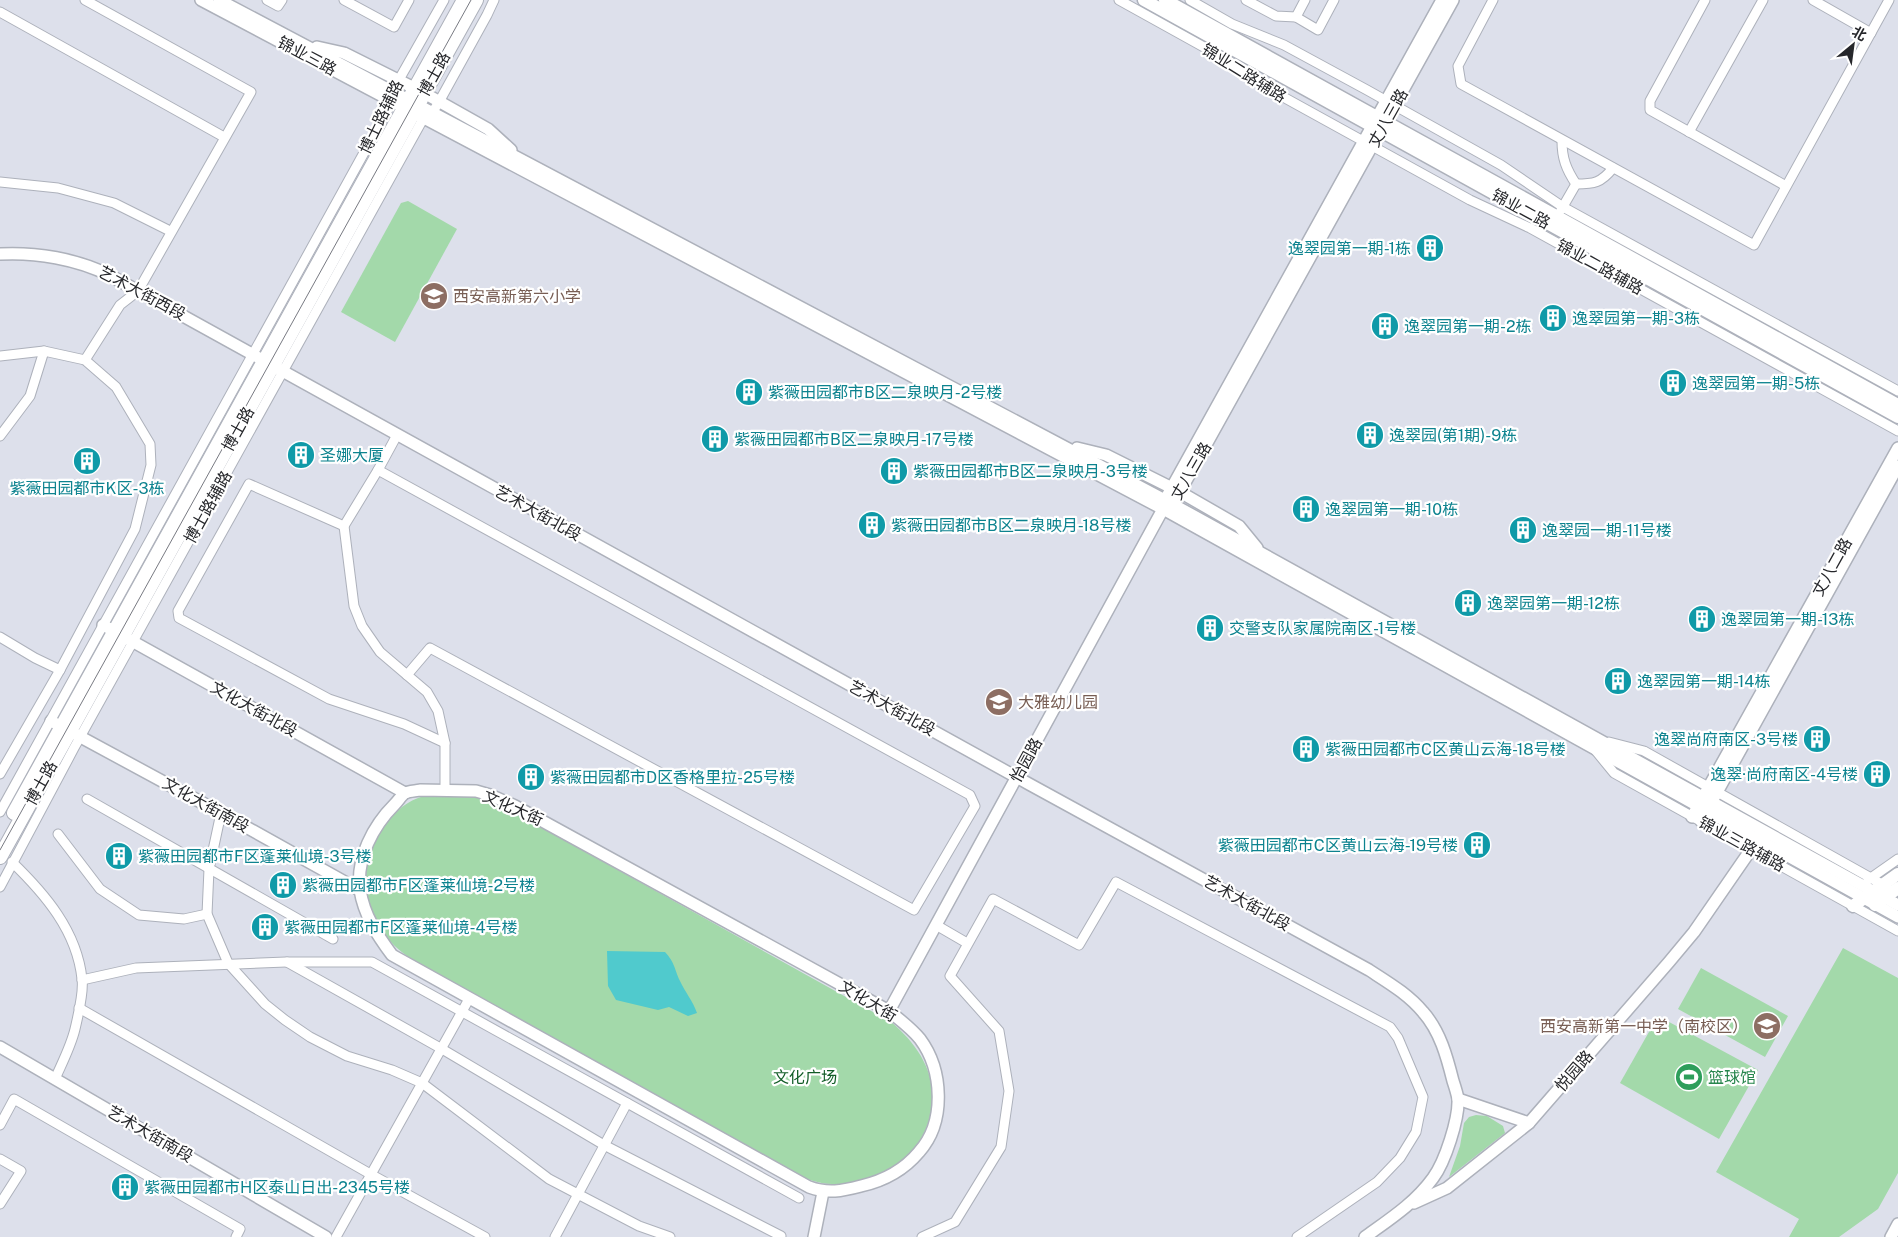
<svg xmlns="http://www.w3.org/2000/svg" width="1898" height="1237" viewBox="0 0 1898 1237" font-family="'Public Sans','Noto Sans SC',sans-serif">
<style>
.green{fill:#a3d9aa}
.water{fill:#50cacd}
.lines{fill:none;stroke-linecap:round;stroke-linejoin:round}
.minor-casing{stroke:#adb1bb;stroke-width:11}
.tertiary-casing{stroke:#adb1bb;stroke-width:14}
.secondary-casing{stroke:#adb1bb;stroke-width:15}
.primary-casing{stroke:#adb1bb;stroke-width:16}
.minor{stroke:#fff;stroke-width:9}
.tertiary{stroke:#fff;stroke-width:11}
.secondary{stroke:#fff;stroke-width:12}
.primary{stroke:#fff;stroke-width:14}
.tram{stroke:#787a82;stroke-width:1}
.labels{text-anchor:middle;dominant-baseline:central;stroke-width:4.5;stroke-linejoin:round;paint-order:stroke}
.street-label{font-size:16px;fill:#26272b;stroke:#fff}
.culture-label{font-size:16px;fill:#0d838f;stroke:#fff;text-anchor:start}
.education-label{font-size:16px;fill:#785e54;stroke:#fff;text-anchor:start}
.park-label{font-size:16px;fill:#135d28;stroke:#fff}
.leisure-label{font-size:16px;fill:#27864d;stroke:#fff;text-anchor:start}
</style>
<rect width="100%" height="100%" fill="#dde0eb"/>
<g class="green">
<path d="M 408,201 L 457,229 L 395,342 L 341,312 L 401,203 Z"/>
<path d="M 456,795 L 478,798 L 514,812 L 891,1022 C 925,1050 945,1089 924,1133 C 914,1154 899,1167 877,1175 C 863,1180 848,1185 832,1184 C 818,1184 805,1178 792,1173 L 415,962 C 409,957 402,953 397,948 C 363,917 356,868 381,830 C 390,817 402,804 418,798 C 429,794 444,796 456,795 Z"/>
<path d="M 1843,948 L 1898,978 L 1898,1173 L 1878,1209 L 1839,1237 L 1789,1237 L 1799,1219 L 1716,1172 Z"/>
<path d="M 1701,968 L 1788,1016 L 1765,1057 L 1678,1009 Z"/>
<path d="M 1658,1016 L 1758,1070 L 1719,1139 L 1620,1083 Z"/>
<path d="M 1476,1115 L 1487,1116 L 1503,1126 L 1505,1133 L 1449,1177 L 1460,1146 L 1464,1123 L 1469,1117 Z"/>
</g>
<path class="water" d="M 607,951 L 665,952 C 675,963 674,968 680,981 C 685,992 693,1001 697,1013 L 688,1016 L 669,1007 L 658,1010 L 616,1000 L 608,986 Z"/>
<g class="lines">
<defs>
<g id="minor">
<path d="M 267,0 L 278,6 L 282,0"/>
<path d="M 344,0 L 394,27 L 409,0"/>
<path d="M 1119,0 L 1229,61 L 1276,93 L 1470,200 L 1530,228 L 1898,431"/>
<path d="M 1190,0 L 1232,24 L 1284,45 L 1367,90 L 1501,165 L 1563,207 L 1898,391"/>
<path d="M 1246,0 L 1276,16 L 1296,17 L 1318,30 L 1334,0"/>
<path d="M 1493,0 L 1458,66 L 1461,84 L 1754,245 L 1889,0"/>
<path d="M 1705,0 L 1650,101 L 1650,110 L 1786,186"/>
<path d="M 1813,0 L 1871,33"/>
<path d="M 0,12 L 224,137"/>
<path d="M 1296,17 L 1305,0"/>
<path d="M 396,85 L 444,0"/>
<path d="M 1689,132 L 1763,0"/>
<path d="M 1562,141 C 1562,158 1566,169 1576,184"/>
<path d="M 0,182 L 58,188 L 114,203 L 170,231"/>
<path d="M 1576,184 C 1594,184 1601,183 1613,168"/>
<path d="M 1561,210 L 1576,184"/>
<path d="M 0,356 L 44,351 L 85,360 L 116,387 L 150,444 L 151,465 L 135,529 L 60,670 L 0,774"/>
<path d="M 85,360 L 120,305 L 138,291 L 251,92 L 85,0"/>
<path d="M 397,435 L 378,470 L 970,795 L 975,806 L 914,910 L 430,648 L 407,675"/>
<path d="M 0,436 L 30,396 L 44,351"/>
<path d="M 378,470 L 344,526 L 249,484 L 178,611 L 179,618 L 329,699 L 404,724 L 445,743"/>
<path d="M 344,526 L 354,606 L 362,626 L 380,652 L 427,692 L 438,711 L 445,743 L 445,789"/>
<path d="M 0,637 L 35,658 L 60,670"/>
<path d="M 1609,742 L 1644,751 L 1887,887"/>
<path d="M 1596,751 L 1614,773 L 1898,931"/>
<path d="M 87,799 L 333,939"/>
<path d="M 0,812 L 392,102 L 392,97"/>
<path d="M 221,813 L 209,869 L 207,914 L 228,963 L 265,1004 L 285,1020 L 310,1037 L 347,1056 L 392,1070 L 422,1083 L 549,1179 L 639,1226 L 670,1237"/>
<path d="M 58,834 L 100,889 L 139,915 L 184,919 L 207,914"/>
<path d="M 12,862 C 45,894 77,931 82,979 C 84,992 78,1016 75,1029 C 71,1046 62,1063 55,1079"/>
<path d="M 1868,880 L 1898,859"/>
<path d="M 0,887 L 74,748 L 423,119 L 432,113 L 439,102 L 487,15 L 494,0"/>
<path d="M 936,925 L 967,943"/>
<path d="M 287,962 L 442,1049 L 604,1145 L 781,1236"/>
<path d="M 82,980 L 136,968 L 286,962 L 372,962 L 799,1198"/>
<path d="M 79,1008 L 372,1175 L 485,1237"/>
<path d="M 0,1125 L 14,1099 L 240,1229 L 236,1237"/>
<path d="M 0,1159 L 21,1171 L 0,1204"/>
<path d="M 336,1237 L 469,999"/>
<path d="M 555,1237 L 627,1103"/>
<path d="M 922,1237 L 955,1222 L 1001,1147 L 1009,1091 L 999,1031 L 950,976 L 993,899 L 1079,945 L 1116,882 L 1390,1027 L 1398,1038 L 1423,1097 L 1416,1132 L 1400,1158 L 1377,1182 L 1297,1237"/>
</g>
<g id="tertiary">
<path d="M 201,0 L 1163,509 L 1898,917"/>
<path d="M 219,0 L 1165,500 L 1898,905"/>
<path d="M 317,47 L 344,53 L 424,93 L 488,129 L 511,150"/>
<path d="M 0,254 C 36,252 77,259 109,275 L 1029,784 L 1369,970 C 1389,983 1408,994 1423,1012 C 1440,1031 1447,1057 1453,1081 C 1455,1087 1457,1093 1458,1099 C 1459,1119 1445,1162 1433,1178 C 1415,1203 1390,1219 1365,1237"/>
<path d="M 1077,448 L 1106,455 L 1180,492 L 1239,526 L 1257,548"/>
<path d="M 1167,507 L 1173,504 L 1453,0"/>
<path d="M 103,625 L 405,793"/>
<path d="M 51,721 L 221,813 L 361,891"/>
<path d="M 420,790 L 476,791 L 490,795 L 515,806 L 889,1011 C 900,1020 911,1028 920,1039 C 943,1070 946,1122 919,1152 C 904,1170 883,1181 861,1186 C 842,1191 828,1194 809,1187 L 392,955 C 377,935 364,915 360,890 C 356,858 373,826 395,804 C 398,801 402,795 405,793 C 409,791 416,791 420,790 Z"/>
<path d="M 1692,817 L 1898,448"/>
<path d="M 1701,821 L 1898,466"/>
<path d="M 889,1011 L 1163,509 L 1165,500 L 1442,0"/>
<path d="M 0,1047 L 326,1237"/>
<path d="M 1458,1099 L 1529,1123"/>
<path d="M 1414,1203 L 1447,1188 L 1529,1123 L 1669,962 L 1694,932 L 1761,835"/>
<path d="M 814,1237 L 823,1192"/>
<path d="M 1891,1237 L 1898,1224"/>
</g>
<g id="secondary">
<path d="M 1144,0 L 1898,417"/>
<path d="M 1165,0 L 1898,405"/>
<path d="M 1875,905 L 1898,888"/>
<path d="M 1853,906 L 1898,874"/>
</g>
<g id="primary">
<path d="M 14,813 L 464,0"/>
<path d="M 0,857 L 476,0"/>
</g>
</defs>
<use href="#minor" class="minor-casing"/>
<use href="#tertiary" class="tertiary-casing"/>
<use href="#secondary" class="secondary-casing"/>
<use href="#primary" class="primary-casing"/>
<use href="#minor" class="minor"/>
<use href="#tertiary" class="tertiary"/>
<use href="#secondary" class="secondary"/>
<use href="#primary" class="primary"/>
<path class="tram" d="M 0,850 L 471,0"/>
</g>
<defs>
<symbol id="building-disc" viewBox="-11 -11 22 22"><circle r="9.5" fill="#0f9aa8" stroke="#fff"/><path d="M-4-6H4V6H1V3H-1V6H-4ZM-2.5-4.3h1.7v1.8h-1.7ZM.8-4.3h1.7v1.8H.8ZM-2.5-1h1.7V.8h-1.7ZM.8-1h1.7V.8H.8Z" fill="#fff"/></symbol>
<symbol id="school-disc" viewBox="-11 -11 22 22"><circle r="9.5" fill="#8d6e63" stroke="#fff"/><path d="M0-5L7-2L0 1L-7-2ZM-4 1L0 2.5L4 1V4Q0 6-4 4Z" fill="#fff"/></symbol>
<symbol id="stadium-disc" viewBox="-11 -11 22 22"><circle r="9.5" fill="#2e9e5b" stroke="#fff"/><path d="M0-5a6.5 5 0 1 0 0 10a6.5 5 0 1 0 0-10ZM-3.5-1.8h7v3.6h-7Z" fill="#fff"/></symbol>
</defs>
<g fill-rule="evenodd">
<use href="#building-disc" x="1414" y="232" width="32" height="32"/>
<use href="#school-disc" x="418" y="280" width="32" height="32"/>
<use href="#building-disc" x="1537" y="302" width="32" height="32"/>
<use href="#building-disc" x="1369" y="310" width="32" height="32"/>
<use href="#building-disc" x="1657" y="367" width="32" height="32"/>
<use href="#building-disc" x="733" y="376" width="32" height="32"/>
<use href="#building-disc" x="1354" y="419" width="32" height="32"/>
<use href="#building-disc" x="699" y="423" width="32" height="32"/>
<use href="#building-disc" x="285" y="439" width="32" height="32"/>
<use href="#building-disc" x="71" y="445" width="32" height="32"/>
<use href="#building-disc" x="878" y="455" width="32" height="32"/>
<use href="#building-disc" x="1290" y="493" width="32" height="32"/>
<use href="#building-disc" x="856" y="509" width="32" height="32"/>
<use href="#building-disc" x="1507" y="514" width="32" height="32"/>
<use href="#building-disc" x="1452" y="587" width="32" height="32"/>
<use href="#building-disc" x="1686" y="603" width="32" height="32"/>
<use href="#building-disc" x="1194" y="612" width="32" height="32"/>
<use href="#building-disc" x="1602" y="665" width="32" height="32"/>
<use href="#school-disc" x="983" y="686" width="32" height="32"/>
<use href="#building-disc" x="1801" y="723" width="32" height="32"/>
<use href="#building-disc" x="1290" y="733" width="32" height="32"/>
<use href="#building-disc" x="1861" y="758" width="32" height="32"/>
<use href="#building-disc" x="515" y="761" width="32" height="32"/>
<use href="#building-disc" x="1461" y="829" width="32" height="32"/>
<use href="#building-disc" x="103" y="840" width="32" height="32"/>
<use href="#building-disc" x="267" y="869" width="32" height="32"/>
<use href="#building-disc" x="249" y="911" width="32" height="32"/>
<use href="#school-disc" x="1751" y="1010" width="32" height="32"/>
<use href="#stadium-disc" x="1673" y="1061" width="32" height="32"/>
<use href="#building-disc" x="109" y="1171" width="32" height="32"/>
</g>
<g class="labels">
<g class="street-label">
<text transform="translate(307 56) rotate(28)">锦业三路</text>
<text transform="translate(1244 73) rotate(32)">锦业二路辅路</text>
<text transform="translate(434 74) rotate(-61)">博士路</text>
<text transform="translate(381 117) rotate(-64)">博士路辅路</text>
<text transform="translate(1388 118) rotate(-61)">丈八三路</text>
<text transform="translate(1521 209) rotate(29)">锦业二路</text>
<text transform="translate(1600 267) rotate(29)">锦业二路辅路</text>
<text transform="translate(142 293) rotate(28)">艺术大街西段</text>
<text transform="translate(238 429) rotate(-61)">博士路</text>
<text transform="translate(1191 471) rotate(-60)">丈八三路</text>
<text transform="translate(208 507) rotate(-61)">博士路辅路</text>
<text transform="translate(538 513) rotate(29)">艺术大街北段</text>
<text transform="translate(1832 567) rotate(-61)">丈八二路</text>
<text transform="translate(892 708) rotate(29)">艺术大街北段</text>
<text transform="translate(254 709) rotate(29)">文化大街北段</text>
<text transform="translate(1026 760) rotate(-61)">怡园路</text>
<text transform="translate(41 783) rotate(-61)">博士路</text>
<text transform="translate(206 805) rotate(29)">文化大街南段</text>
<text transform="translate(513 808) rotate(24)">文化大街</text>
<text transform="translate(1742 844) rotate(29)">锦业三路辅路</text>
<text transform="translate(1247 903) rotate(29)">艺术大街北段</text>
<text transform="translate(868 1001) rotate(31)">文化大街</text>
<text transform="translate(1574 1071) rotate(-49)">悦园路</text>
<text transform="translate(150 1134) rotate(30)">艺术大街南段</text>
</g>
<g class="culture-label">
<text x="1411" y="248" text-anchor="end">逸翠园第一期-1栋</text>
<text x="1572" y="318">逸翠园第一期-3栋</text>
<text x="1404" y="326">逸翠园第一期-2栋</text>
<text x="1692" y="383">逸翠园第一期-5栋</text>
<text x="768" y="392">紫薇田园都市B区二泉映月-2号楼</text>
<text x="1389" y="435">逸翠园(第1期)-9栋</text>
<text x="734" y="439">紫薇田园都市B区二泉映月-17号楼</text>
<text x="320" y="455">圣娜大厦</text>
<text x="913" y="471">紫薇田园都市B区二泉映月-3号楼</text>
<text x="87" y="488" text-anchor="middle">紫薇田园都市K区-3栋</text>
<text x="1325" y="509">逸翠园第一期-10栋</text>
<text x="891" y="525">紫薇田园都市B区二泉映月-18号楼</text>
<text x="1542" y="530">逸翠园一期-11号楼</text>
<text x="1487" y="603">逸翠园第一期-12栋</text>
<text x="1721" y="619">逸翠园第一期-13栋</text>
<text x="1229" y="628">交警支队家属院南区-1号楼</text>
<text x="1637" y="681">逸翠园第一期-14栋</text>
<text x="1798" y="739" text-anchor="end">逸翠尚府南区-3号楼</text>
<text x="1325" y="749">紫薇田园都市C区黄山云海-18号楼</text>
<text x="1858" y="774" text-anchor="end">逸翠·尚府南区-4号楼</text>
<text x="550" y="777">紫薇田园都市D区香格里拉-25号楼</text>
<text x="1458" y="845" text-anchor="end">紫薇田园都市C区黄山云海-19号楼</text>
<text x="138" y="856">紫薇田园都市F区蓬莱仙境-3号楼</text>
<text x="302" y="885">紫薇田园都市F区蓬莱仙境-2号楼</text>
<text x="284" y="927">紫薇田园都市F区蓬莱仙境-4号楼</text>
<text x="144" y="1187">紫薇田园都市H区泰山日出-2345号楼</text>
</g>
<g class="education-label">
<text x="453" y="296">西安高新第六小学</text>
<text x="1018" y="702">大雅幼儿园</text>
<text x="1748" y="1026" text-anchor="end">西安高新第一中学（南校区）</text>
</g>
<g class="park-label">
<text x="805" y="1077">文化广场</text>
</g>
<g class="leisure-label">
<text x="1708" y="1077">篮球馆</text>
</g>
</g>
<g transform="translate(1853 45) rotate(29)" stroke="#ffffff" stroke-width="4" paint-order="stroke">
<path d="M0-4L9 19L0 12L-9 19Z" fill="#26272b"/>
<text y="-8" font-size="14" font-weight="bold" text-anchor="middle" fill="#26272b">北</text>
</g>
</svg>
